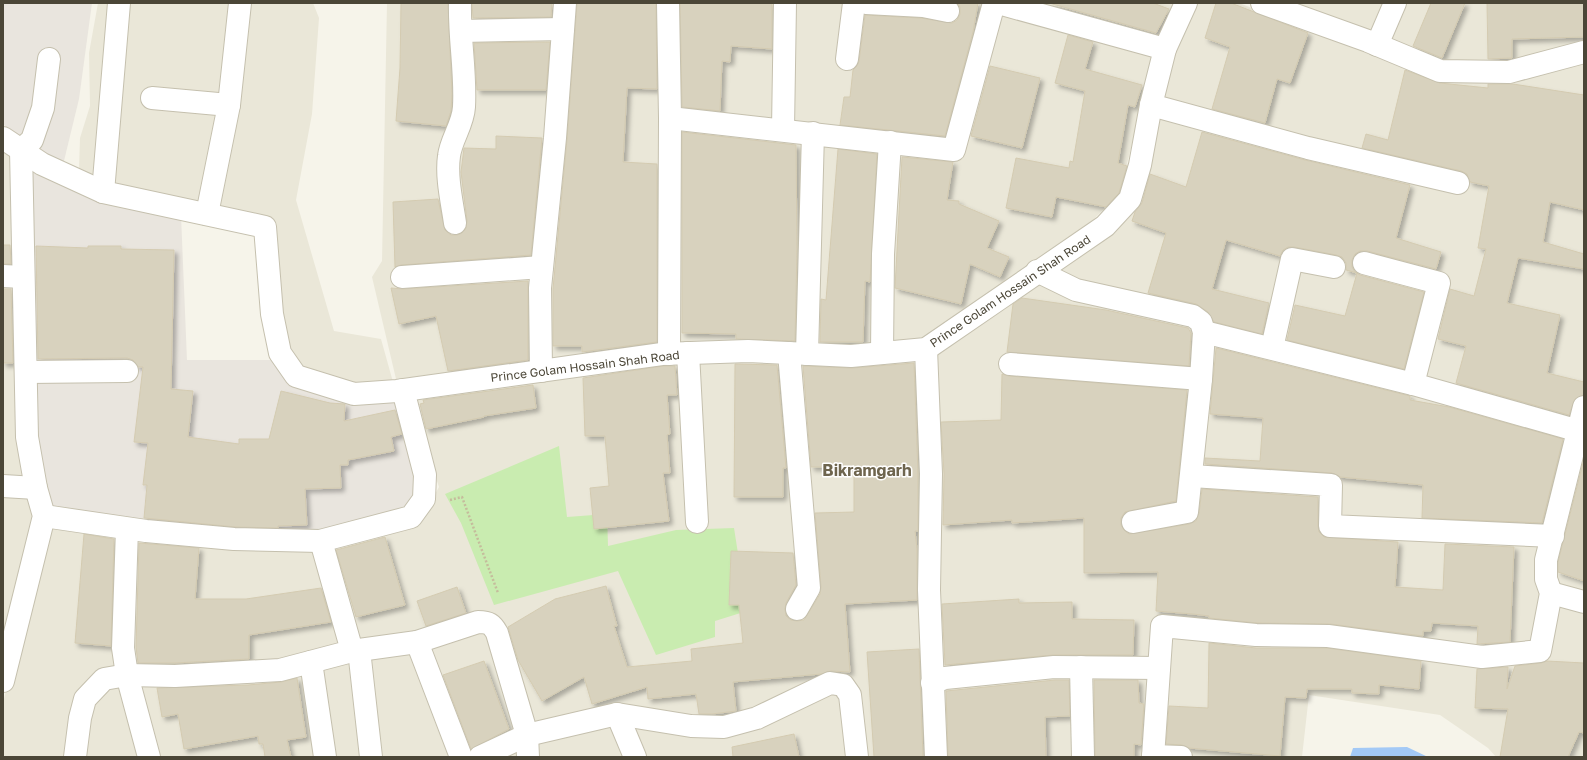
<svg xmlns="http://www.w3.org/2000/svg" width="1587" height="760" viewBox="0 0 1587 760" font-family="'Golos Text',sans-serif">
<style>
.residential{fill:#eae7d8}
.industrial{fill:#e9e5de}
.green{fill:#c9ecb0}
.water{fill:#a3c9f6}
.building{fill:#d8d2be;stroke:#d4cbb1;filter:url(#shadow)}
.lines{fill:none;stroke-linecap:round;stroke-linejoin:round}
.minor-casing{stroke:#c5c0ae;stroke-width:24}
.path{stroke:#c5bc9c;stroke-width:2.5;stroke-dasharray:2 2;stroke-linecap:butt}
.minor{stroke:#fff;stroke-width:22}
.labels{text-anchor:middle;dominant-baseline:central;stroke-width:3;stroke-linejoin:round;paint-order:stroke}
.street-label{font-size:12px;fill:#4b4637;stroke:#fff}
.district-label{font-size:16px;font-weight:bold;fill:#6e654e;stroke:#fff}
</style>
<defs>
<filter id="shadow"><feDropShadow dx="3.5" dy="3.5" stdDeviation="2" flood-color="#0004"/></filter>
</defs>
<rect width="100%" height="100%" fill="#f6f4ea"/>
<g class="residential">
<path d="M 98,3 L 313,3 L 319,18 L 312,114 L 296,200 L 334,331 L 381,339 L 393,382 L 350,384 L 298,366 L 283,344 L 277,274 L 265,216 L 118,189 L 79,170 L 80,138 L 90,106 L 89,53 Z"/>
<path d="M 387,3 L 1178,3 L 1154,61 L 1119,194 L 1093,220 L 915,343 L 840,350 L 643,349 L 396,379 L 372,277 L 382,261 Z"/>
<path d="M 1191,3 L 1239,3 L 1436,77 L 1584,58 L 1584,596 L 1545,589 L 1533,642 L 1476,648 L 1155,616 L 1147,757 L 942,757 L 932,351 L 1108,233 L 1170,48 Z"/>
<path d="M 1287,3 L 1584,3 L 1584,49 L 1517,63 L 1440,63 Z"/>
<path d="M 3,144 L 16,152 L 36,518 L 3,649 Z"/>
<path d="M 917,355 L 930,757 L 3,757 L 3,703 L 47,523 L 420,521 L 439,487 L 407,393 L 658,358 Z"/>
<path d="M 1554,600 L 1584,608 L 1584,757 L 1496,757 L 1488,748 L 1440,715 L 1309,695 L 1302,757 L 1157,757 L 1166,633 L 1549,653 Z"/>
</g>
<g class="industrial">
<path d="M 3,3 L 92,3 L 79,99 L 63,165 L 10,131 L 3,124 Z"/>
<path d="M 24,163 L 181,215 L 187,360 L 271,360 L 397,395 L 420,484 L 405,509 L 313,533 L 241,537 L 52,506 L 37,478 Z"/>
</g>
<path class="green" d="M 559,446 L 567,517 L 607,514 L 608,546 L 676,530 L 734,528 L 747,611 L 715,621 L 715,637 L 656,655 L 618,571 L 494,605 L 461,523 L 445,494 Z"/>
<path class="water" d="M 1407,747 L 1428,757 L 1350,757 L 1353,748 Z"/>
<g class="building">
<path d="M 401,3 L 448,3 L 452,94 L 451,111 L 446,126 L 396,121 L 400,68 Z"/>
<path d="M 472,3 L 552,3 L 551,17 L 473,18 Z"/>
<path d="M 577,3 L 656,3 L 657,89 L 627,88 L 623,162 L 657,164 L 657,342 L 582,352 L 582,346 L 553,346 L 553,289 L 567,139 Z"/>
<path d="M 680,3 L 772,3 L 772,49 L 731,46 L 730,62 L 722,61 L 720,111 L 682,107 Z"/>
<path d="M 957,3 L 978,3 L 973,32 L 945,136 L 840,125 L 844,97 L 850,97 L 853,70 L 857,66 L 859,61 L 865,15 L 921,18 L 952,23 L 957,20 L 960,14 L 960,7 Z"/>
<path d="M 1049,3 L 1153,3 L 1169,9 L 1156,33 Z"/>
<path d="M 1216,3 L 1231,3 L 1308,33 L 1290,83 L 1277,79 L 1265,123 L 1212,109 L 1230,47 L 1205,38 Z"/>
<path d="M 1431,3 L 1465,3 L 1442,58 L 1413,46 Z"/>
<path d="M 1487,3 L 1584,3 L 1584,37 L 1512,39 L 1512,58 L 1488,59 Z"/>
<path d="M 1068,35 L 1093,42 L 1085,69 L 1142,85 L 1135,107 L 1128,105 L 1118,163 L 1127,166 L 1119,193 L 1106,207 L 1056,197 L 1052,217 L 1006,208 L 1016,158 L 1069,168 L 1070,161 L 1073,162 L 1085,91 L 1055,83 Z"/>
<path d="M 550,42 L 546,90 L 477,90 L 474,43 Z"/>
<path d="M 990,66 L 1040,78 L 1022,148 L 971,136 Z"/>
<path d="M 1405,70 L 1440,83 L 1488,88 L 1488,84 L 1513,84 L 1584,95 L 1584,210 L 1550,202 L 1543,242 L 1584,254 L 1584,269 L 1518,258 L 1507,303 L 1560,315 L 1547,373 L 1584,382 L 1584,395 L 1575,399 L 1569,415 L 1456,383 L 1466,346 L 1438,339 L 1450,289 L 1474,296 L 1486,249 L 1478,248 L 1489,186 L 1470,182 L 1467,174 L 1461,171 L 1362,148 L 1366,134 L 1388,140 Z"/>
<path d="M 682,132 L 796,145 L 797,249 L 795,341 L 736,339 L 736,334 L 682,333 Z"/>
<path d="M 1202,132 L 1305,160 L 1410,185 L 1396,238 L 1441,252 L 1436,269 L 1367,251 L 1360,251 L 1355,254 L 1352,260 L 1352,267 L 1355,272 L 1360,275 L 1424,292 L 1404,369 L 1287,340 L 1295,305 L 1345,316 L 1357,273 L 1346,270 L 1346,263 L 1342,257 L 1336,255 L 1294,247 L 1288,247 L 1283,250 L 1280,256 L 1226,240 L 1212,289 L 1269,303 L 1262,334 L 1214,322 L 1208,312 L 1196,304 L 1148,293 L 1166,233 L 1132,221 L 1135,212 L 1142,203 L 1150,174 L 1186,187 Z"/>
<path d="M 496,136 L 542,138 L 531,255 L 401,265 L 395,267 L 393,202 L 438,199 L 445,230 L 451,235 L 457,235 L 462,233 L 466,228 L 467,221 L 461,172 L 464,148 L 496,149 Z"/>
<path d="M 838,149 L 877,154 L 870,282 L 865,281 L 863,342 L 820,342 L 821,299 L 826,300 Z"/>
<path d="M 902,157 L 953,162 L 947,200 L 959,201 L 959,204 L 999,221 L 987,248 L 1009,257 L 1000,277 L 970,264 L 961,304 L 895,288 Z"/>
<path d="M 3,245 L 10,245 L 11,264 L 3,264 Z"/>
<path d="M 36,246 L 88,248 L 88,246 L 121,246 L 121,249 L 174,250 L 171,389 L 193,391 L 188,437 L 239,444 L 239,439 L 269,439 L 281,391 L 330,403 L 345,404 L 344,421 L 395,410 L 402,434 L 391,437 L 394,451 L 348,460 L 348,465 L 340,465 L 341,488 L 305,489 L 307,525 L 278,526 L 278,528 L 235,527 L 144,518 L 147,485 L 143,485 L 148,443 L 134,442 L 143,367 L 138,367 L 133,360 L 127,358 L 38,359 Z"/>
<path d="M 528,281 L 528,360 L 448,371 L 436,316 L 399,324 L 391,288 L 403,289 Z"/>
<path d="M 3,289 L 11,289 L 13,363 L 3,363 Z"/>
<path d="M 1022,298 L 1106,310 L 1188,328 L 1191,333 L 1189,366 L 1007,352 L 1013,304 Z"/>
<path d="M 1216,348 L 1410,396 L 1410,400 L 1449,407 L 1563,439 L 1542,523 L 1422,518 L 1423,485 L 1340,477 L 1332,473 L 1205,464 L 1205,458 L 1260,461 L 1263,418 L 1210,414 Z"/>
<path d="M 914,363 L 918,474 L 918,531 L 915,531 L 917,549 L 917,600 L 845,604 L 850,672 L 831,671 L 821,674 L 733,682 L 736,711 L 712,714 L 699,714 L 696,694 L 648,699 L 647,687 L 592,704 L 584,677 L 542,701 L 518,660 L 508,627 L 555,599 L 606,586 L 617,626 L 614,626 L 627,667 L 692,661 L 691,649 L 743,643 L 739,605 L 729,605 L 731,551 L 793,553 L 796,585 L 786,603 L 785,609 L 786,616 L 791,620 L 797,621 L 804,620 L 820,594 L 821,587 L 815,513 L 854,512 L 854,467 L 811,467 L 803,366 L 852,368 Z"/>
<path d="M 735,364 L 777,365 L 786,468 L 783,468 L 783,497 L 734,497 Z"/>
<path d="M 663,366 L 675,366 L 677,395 L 667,395 L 670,434 L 667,435 L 670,473 L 663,473 L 669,521 L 594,529 L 590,488 L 609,486 L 605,436 L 585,436 L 583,378 Z"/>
<path d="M 1002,374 L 1009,376 L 1187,390 L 1176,501 L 1125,512 L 1121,518 L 1121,525 L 1124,530 L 1129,534 L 1189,524 L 1196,521 L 1199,513 L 1202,489 L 1318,497 L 1318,526 L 1319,532 L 1324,537 L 1398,542 L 1395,587 L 1443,590 L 1445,544 L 1514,547 L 1510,642 L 1477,644 L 1478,626 L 1432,623 L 1431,631 L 1423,631 L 1423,636 L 1330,624 L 1257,623 L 1209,618 L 1209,616 L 1193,614 L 1156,611 L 1158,572 L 1084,573 L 1084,518 L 1012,523 L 1012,520 L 943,525 L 944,474 L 941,422 L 1001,420 Z"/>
<path d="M 533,385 L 536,408 L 484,416 L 484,417 L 426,429 L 420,404 L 424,403 L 423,400 Z"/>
<path d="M 1584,459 L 1584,581 L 1558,572 L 1558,562 Z"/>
<path d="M 84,534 L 114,539 L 111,646 L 75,643 Z"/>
<path d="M 385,537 L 405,605 L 356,617 L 336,550 Z"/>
<path d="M 139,543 L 199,548 L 195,599 L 246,599 L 321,588 L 331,622 L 249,635 L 249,659 L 175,663 L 138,663 L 136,647 Z"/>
<path d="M 457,587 L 466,613 L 426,626 L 417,601 Z"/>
<path d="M 1019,599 L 1019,603 L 1072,602 L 1072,619 L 1134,620 L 1133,655 L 1053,655 L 945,665 L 942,604 Z"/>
<path d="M 1209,643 L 1256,648 L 1327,648 L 1421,661 L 1419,689 L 1379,685 L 1379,694 L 1352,693 L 1352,689 L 1307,689 L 1306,698 L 1285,697 L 1280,756 L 1189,748 L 1182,745 L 1166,744 L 1169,706 L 1208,708 Z"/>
<path d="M 919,649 L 923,757 L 874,757 L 867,652 Z"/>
<path d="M 484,661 L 509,729 L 471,749 L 443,675 Z"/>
<path d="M 1547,661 L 1584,663 L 1584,733 L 1579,732 L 1568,757 L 1500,757 L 1508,709 L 1475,708 L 1477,669 L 1508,667 L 1507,689 L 1515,666 L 1541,663 Z"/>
<path d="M 297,678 L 306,737 L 287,740 L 291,757 L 265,757 L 263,744 L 259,744 L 258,736 L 184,749 L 178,714 L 162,717 L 157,688 L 248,685 L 281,682 Z"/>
<path d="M 1055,680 L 1069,680 L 1070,716 L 1045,717 L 1046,757 L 948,757 L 946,691 Z"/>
<path d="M 1094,680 L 1138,680 L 1139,703 L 1144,704 L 1141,745 L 1134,744 L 1134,757 L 1095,757 Z"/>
<path d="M 794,734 L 799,757 L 733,757 L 732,747 Z"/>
</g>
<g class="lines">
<defs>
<g id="minor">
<path d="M 668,3 L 670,118 L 669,354"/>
<path d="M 866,3 L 923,6 L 948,11"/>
<path d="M 998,3 L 1165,49"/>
<path d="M 1262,3 L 1368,41 L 1440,71 L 1509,72 L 1584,52"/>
<path d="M 461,31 L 563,29"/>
<path d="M 1377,45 L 1395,3"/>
<path d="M 847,59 L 854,3"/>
<path d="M 152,98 L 229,105"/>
<path d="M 1151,105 L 1308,148 L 1458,183"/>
<path d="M 670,118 L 954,150 L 994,3"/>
<path d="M 783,129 L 785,3"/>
<path d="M 3,138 L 42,164 L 103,192 L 265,227 L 272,314 L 280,353 L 296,376 L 354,394 L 397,391 L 662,354 L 748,351 L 851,356 L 926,349 L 1105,226 L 1130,199 L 1140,165 L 1151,105 L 1165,49 L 1186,3"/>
<path d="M 103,192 L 119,3"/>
<path d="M 207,214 L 229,105 L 240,3"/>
<path d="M 455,223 C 452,202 446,177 449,156 C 451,139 463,125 464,107 C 466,72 459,38 460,3"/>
<path d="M 1364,263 L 1439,283 L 1413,384"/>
<path d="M 1037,271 L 1076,290 L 1193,316 L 1201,322 L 1204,332 L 1201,379 L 1187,512 L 1133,522"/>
<path d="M 3,276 L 23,277"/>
<path d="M 402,277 L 542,267"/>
<path d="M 1204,332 L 1413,384 L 1579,431"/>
<path d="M 1272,348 L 1292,259 L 1334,267"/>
<path d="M 926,349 L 931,474 L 929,590 L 936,757"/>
<path d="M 688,353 L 697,522"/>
<path d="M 789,353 L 809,588 L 797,609"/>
<path d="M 882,353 L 883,254 L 890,142"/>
<path d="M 807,354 L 813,133"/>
<path d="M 1010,364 L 1201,379"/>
<path d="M 541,371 L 540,288 L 555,138 L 565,3"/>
<path d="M 27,372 L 127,371"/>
<path d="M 1192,476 L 1331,485 L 1330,526 L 1553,536"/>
<path d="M 3,486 L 36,488"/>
<path d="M 44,516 L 146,531 L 234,539 L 320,541 L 411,517 L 424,499 L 425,475 L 403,390"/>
<path d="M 127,529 L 123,648 L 127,675 L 149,757"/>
<path d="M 1551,593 L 1584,602"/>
<path d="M 417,642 L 461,757"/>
<path d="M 359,650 L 371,757"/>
<path d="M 352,651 L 417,642 L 478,622 C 489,622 492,624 497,633 L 527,735 L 528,757"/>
<path d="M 311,662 L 325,757"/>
<path d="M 1081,667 L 1083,757"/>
<path d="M 3,681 L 44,516 L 36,488 L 27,437 L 21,150 L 32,140 L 43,108 L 49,59"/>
<path d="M 932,683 L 945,678 L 1054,667 L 1159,668"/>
<path d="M 617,714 L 635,757"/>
<path d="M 1153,756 L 1181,757"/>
<path d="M 75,757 L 80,718 L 85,699 L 104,679 L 127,675 L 175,676 L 280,670 L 352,651 L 321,541"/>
<path d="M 480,757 L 527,735 L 617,714 L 691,726 L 724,727 L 757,718 L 830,683 L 843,685 L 850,695 L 857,757"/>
<path d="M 1153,757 L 1162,626 L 1256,635 L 1328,636 L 1482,657 L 1540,651 L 1551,593 L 1546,579 L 1546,560 L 1584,407"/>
</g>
</defs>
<use href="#minor" class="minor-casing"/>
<path class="path" d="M 450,500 L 462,497 L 498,593"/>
<use href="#minor" class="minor"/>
</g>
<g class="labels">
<g class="street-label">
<text transform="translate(1010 291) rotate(-34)">Prince Golam Hossain Shah Road</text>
<text transform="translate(585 366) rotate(-7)">Prince Golam Hossain Shah Road</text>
</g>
<g class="district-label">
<text x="867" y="470">Bikramgarh</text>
</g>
</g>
<rect width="1587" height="760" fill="none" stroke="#4b4637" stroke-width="8"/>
</svg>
